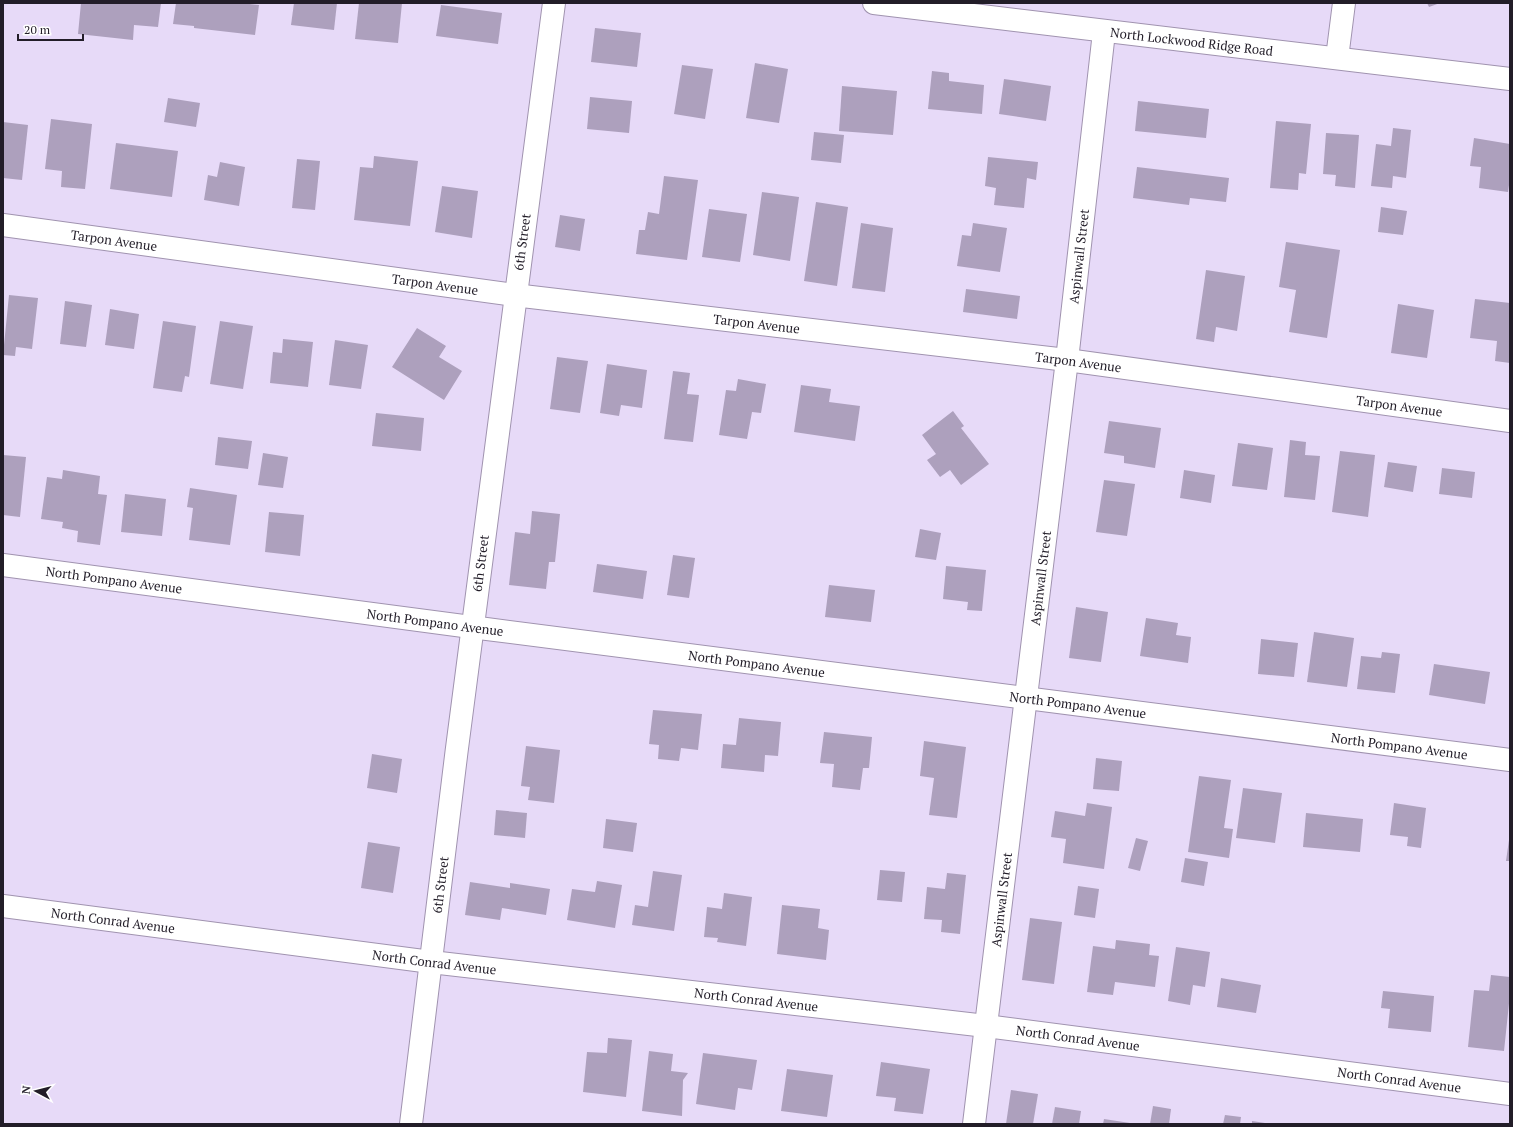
<svg xmlns="http://www.w3.org/2000/svg" width="1513" height="1127" viewBox="0 0 1513 1127" font-family="'PT Serif',serif">
<style>
.building{fill:#ada0bd}
.lines{fill:none;stroke-linecap:round;stroke-linejoin:round}
.minor-casing{stroke:#a093af;stroke-width:24}
.tertiary-casing{stroke:#a093af;stroke-width:24}
.minor{stroke:#fff;stroke-width:22}
.tertiary{stroke:#fff;stroke-width:22}
.labels{text-anchor:middle;dominant-baseline:central;stroke-width:4;stroke-linejoin:round;paint-order:stroke}
.street-label{font-size:13px;fill:#221d28;stroke:#fff}
</style>
<rect width="100%" height="100%" fill="#e7daf8"/>
<g class="building">
<path d="M 81,3 L 161,3 L 158,27 L 134,25 L 133,40 L 78,34 Z"/>
<path d="M 176,3 L 241,3 L 259,5 L 255,35 L 194,28 L 194,26 L 173,24 Z"/>
<path d="M 294,3 L 337,3 L 334,30 L 291,25 Z"/>
<path d="M 359,3 L 402,3 L 398,43 L 355,39 Z"/>
<path d="M 1427,3 L 1440,3 L 1429,7 Z"/>
<path d="M 441,5 L 502,13 L 498,44 L 436,36 Z"/>
<path d="M 595,28 L 641,33 L 637,67 L 591,62 Z"/>
<path d="M 755,63 L 788,69 L 779,123 L 746,118 Z"/>
<path d="M 682,65 L 713,69 L 705,119 L 674,114 Z"/>
<path d="M 932,71 L 949,73 L 949,81 L 984,85 L 982,114 L 928,109 Z"/>
<path d="M 1004,79 L 1051,86 L 1046,121 L 999,114 Z"/>
<path d="M 842,86 L 897,91 L 893,135 L 839,131 Z"/>
<path d="M 590,97 L 632,101 L 629,133 L 587,129 Z"/>
<path d="M 168,98 L 200,103 L 196,127 L 164,122 Z"/>
<path d="M 1138,101 L 1209,109 L 1206,138 L 1135,131 Z"/>
<path d="M 51,119 L 92,124 L 85,189 L 61,187 L 62,171 L 45,169 Z"/>
<path d="M 1276,121 L 1311,124 L 1306,174 L 1299,173 L 1298,190 L 1270,188 Z"/>
<path d="M 3,122 L 28,125 L 22,180 L 3,178 Z"/>
<path d="M 1393,128 L 1411,130 L 1406,178 L 1393,176 L 1392,188 L 1371,186 L 1376,144 L 1391,146 Z"/>
<path d="M 814,132 L 844,135 L 841,163 L 811,160 Z"/>
<path d="M 1326,133 L 1359,135 L 1355,188 L 1335,186 L 1336,175 L 1323,174 Z"/>
<path d="M 1474,138 L 1510,144 L 1510,178 L 1508,192 L 1479,188 L 1481,167 L 1470,166 Z"/>
<path d="M 116,143 L 178,151 L 172,197 L 110,189 Z"/>
<path d="M 374,156 L 418,161 L 410,226 L 354,220 L 360,167 L 373,168 Z"/>
<path d="M 988,157 L 1038,162 L 1036,180 L 1027,178 L 1024,208 L 994,205 L 996,188 L 985,186 Z"/>
<path d="M 297,159 L 320,161 L 315,210 L 292,208 Z"/>
<path d="M 220,162 L 245,167 L 239,206 L 204,200 L 208,175 L 217,177 Z"/>
<path d="M 1137,167 L 1229,178 L 1226,202 L 1190,198 L 1189,205 L 1133,198 Z"/>
<path d="M 664,176 L 698,180 L 687,260 L 636,254 L 639,230 L 645,230 L 648,212 L 659,214 Z"/>
<path d="M 442,186 L 478,191 L 472,238 L 435,232 Z"/>
<path d="M 762,192 L 799,197 L 790,261 L 753,255 Z"/>
<path d="M 816,202 L 848,207 L 837,286 L 804,281 Z"/>
<path d="M 1381,207 L 1407,211 L 1403,235 L 1378,232 Z"/>
<path d="M 709,209 L 747,214 L 740,262 L 702,257 Z"/>
<path d="M 560,215 L 585,219 L 580,251 L 555,247 Z"/>
<path d="M 861,223 L 893,228 L 885,292 L 852,288 Z"/>
<path d="M 973,223 L 1007,228 L 1000,272 L 957,266 L 962,235 L 971,236 Z"/>
<path d="M 1286,242 L 1340,250 L 1327,338 L 1289,332 L 1296,290 L 1279,287 Z"/>
<path d="M 1206,270 L 1245,276 L 1237,331 L 1216,327 L 1214,342 L 1196,339 Z"/>
<path d="M 966,289 L 1020,296 L 1017,319 L 963,312 Z"/>
<path d="M 9,295 L 38,298 L 32,349 L 16,347 L 15,356 L 3,355 Z"/>
<path d="M 1475,299 L 1510,303 L 1510,363 L 1495,361 L 1497,341 L 1470,338 Z"/>
<path d="M 65,301 L 92,305 L 86,347 L 60,344 Z"/>
<path d="M 1398,304 L 1434,310 L 1427,358 L 1391,353 Z"/>
<path d="M 110,309 L 139,314 L 134,349 L 105,345 Z"/>
<path d="M 163,321 L 196,326 L 189,377 L 185,376 L 182,392 L 153,388 Z"/>
<path d="M 220,321 L 253,326 L 243,389 L 210,384 Z"/>
<path d="M 417,328 L 446,346 L 439,357 L 462,371 L 444,400 L 392,367 Z"/>
<path d="M 283,339 L 313,342 L 308,387 L 270,383 L 273,352 L 282,353 Z"/>
<path d="M 335,340 L 368,345 L 361,389 L 329,385 Z"/>
<path d="M 557,357 L 588,361 L 580,413 L 550,409 Z"/>
<path d="M 607,364 L 647,370 L 642,408 L 621,405 L 619,416 L 600,413 Z"/>
<path d="M 673,371 L 690,373 L 687,394 L 699,395 L 693,442 L 664,439 Z"/>
<path d="M 738,379 L 766,384 L 761,413 L 752,412 L 747,439 L 719,435 L 726,390 L 736,391 Z"/>
<path d="M 801,385 L 831,389 L 829,402 L 860,406 L 855,441 L 794,432 Z"/>
<path d="M 953,411 L 964,426 L 961,428 L 989,464 L 961,485 L 950,470 L 940,477 L 927,460 L 936,454 L 922,435 Z"/>
<path d="M 376,413 L 424,418 L 421,451 L 372,446 Z"/>
<path d="M 1109,421 L 1161,428 L 1155,468 L 1124,463 L 1124,456 L 1104,453 Z"/>
<path d="M 218,437 L 252,441 L 248,469 L 215,465 Z"/>
<path d="M 1290,440 L 1306,442 L 1305,455 L 1320,456 L 1315,500 L 1284,497 Z"/>
<path d="M 1238,443 L 1273,448 L 1267,490 L 1232,486 Z"/>
<path d="M 1340,451 L 1375,455 L 1368,517 L 1332,512 Z"/>
<path d="M 263,453 L 288,457 L 283,488 L 258,485 Z"/>
<path d="M 3,455 L 26,457 L 20,517 L 3,515 Z"/>
<path d="M 1388,462 L 1417,466 L 1413,492 L 1384,487 Z"/>
<path d="M 1442,468 L 1475,472 L 1472,498 L 1439,494 Z"/>
<path d="M 63,470 L 100,476 L 98,494 L 107,495 L 100,545 L 77,542 L 78,531 L 62,528 L 63,522 L 41,519 L 47,477 L 62,479 Z"/>
<path d="M 1184,470 L 1215,475 L 1211,503 L 1180,498 Z"/>
<path d="M 1104,480 L 1135,484 L 1127,536 L 1096,532 Z"/>
<path d="M 190,488 L 237,495 L 230,545 L 189,540 L 193,508 L 187,507 Z"/>
<path d="M 125,494 L 166,499 L 162,536 L 121,532 Z"/>
<path d="M 532,511 L 560,514 L 555,562 L 549,562 L 546,589 L 509,585 L 515,532 L 530,534 Z"/>
<path d="M 269,512 L 304,515 L 300,556 L 265,552 Z"/>
<path d="M 920,529 L 941,533 L 936,560 L 915,557 Z"/>
<path d="M 673,555 L 695,558 L 689,598 L 667,595 Z"/>
<path d="M 597,564 L 647,571 L 643,599 L 593,592 Z"/>
<path d="M 946,566 L 986,570 L 982,611 L 967,610 L 968,602 L 943,599 Z"/>
<path d="M 829,585 L 875,590 L 871,622 L 825,617 Z"/>
<path d="M 1076,607 L 1108,612 L 1101,662 L 1069,658 Z"/>
<path d="M 1146,618 L 1178,623 L 1176,635 L 1191,637 L 1188,663 L 1140,656 Z"/>
<path d="M 1314,632 L 1354,638 L 1347,687 L 1307,682 Z"/>
<path d="M 1261,639 L 1298,643 L 1294,677 L 1258,674 Z"/>
<path d="M 1382,652 L 1400,654 L 1395,693 L 1357,689 L 1361,656 L 1381,658 Z"/>
<path d="M 1434,664 L 1490,672 L 1485,704 L 1429,695 Z"/>
<path d="M 653,710 L 702,714 L 698,750 L 681,748 L 679,761 L 658,759 L 659,745 L 649,744 Z"/>
<path d="M 739,718 L 781,722 L 778,756 L 765,755 L 764,772 L 721,768 L 723,744 L 736,745 Z"/>
<path d="M 824,732 L 872,737 L 869,768 L 863,768 L 860,790 L 832,787 L 834,764 L 820,763 Z"/>
<path d="M 924,741 L 966,747 L 957,818 L 929,815 L 934,778 L 920,776 Z"/>
<path d="M 526,746 L 560,750 L 554,803 L 528,800 L 530,787 L 521,786 Z"/>
<path d="M 372,754 L 402,759 L 397,793 L 367,788 Z"/>
<path d="M 1096,758 L 1122,761 L 1119,791 L 1093,789 Z"/>
<path d="M 1199,776 L 1231,780 L 1224,828 L 1233,829 L 1229,858 L 1188,852 Z"/>
<path d="M 1243,788 L 1282,793 L 1275,843 L 1236,838 Z"/>
<path d="M 1087,803 L 1112,807 L 1104,869 L 1063,863 L 1066,839 L 1051,837 L 1055,811 L 1085,816 Z"/>
<path d="M 1394,803 L 1426,808 L 1421,848 L 1407,846 L 1408,837 L 1390,835 Z"/>
<path d="M 496,810 L 527,813 L 525,838 L 494,835 Z"/>
<path d="M 1306,813 L 1363,819 L 1360,852 L 1303,847 Z"/>
<path d="M 606,819 L 637,823 L 633,852 L 603,848 Z"/>
<path d="M 1136,838 L 1148,841 L 1140,871 L 1128,868 Z"/>
<path d="M 1509,840 L 1510,840 L 1510,861 L 1506,861 Z"/>
<path d="M 368,842 L 400,847 L 393,893 L 361,888 Z"/>
<path d="M 1185,858 L 1208,862 L 1204,886 L 1181,882 Z"/>
<path d="M 880,870 L 905,872 L 902,902 L 877,900 Z"/>
<path d="M 653,871 L 682,875 L 674,931 L 632,925 L 635,905 L 648,907 Z"/>
<path d="M 947,873 L 966,875 L 960,934 L 941,932 L 942,920 L 924,919 L 927,887 L 945,889 Z"/>
<path d="M 597,881 L 622,885 L 615,928 L 567,920 L 572,889 L 595,892 Z"/>
<path d="M 470,882 L 510,888 L 510,883 L 550,889 L 546,915 L 502,908 L 500,920 L 465,915 Z"/>
<path d="M 1078,886 L 1099,889 L 1095,918 L 1074,915 Z"/>
<path d="M 724,893 L 752,897 L 746,946 L 717,942 L 718,938 L 704,937 L 707,907 L 722,909 Z"/>
<path d="M 782,905 L 820,909 L 818,928 L 829,930 L 826,960 L 777,954 Z"/>
<path d="M 1030,918 L 1062,922 L 1054,984 L 1022,980 Z"/>
<path d="M 1116,940 L 1150,944 L 1149,955 L 1159,956 L 1155,987 L 1115,982 L 1113,995 L 1087,992 L 1093,946 L 1115,949 Z"/>
<path d="M 1176,947 L 1210,952 L 1205,987 L 1193,985 L 1190,1005 L 1168,1001 Z"/>
<path d="M 1491,975 L 1510,977 L 1510,994 L 1504,1051 L 1468,1047 L 1474,990 L 1489,991 Z"/>
<path d="M 1221,978 L 1261,985 L 1256,1013 L 1217,1007 Z"/>
<path d="M 1383,991 L 1434,996 L 1431,1032 L 1388,1028 L 1390,1009 L 1381,1008 Z"/>
<path d="M 608,1038 L 632,1040 L 626,1097 L 583,1092 L 587,1052 L 607,1053 Z"/>
<path d="M 649,1051 L 673,1054 L 671,1071 L 688,1073 L 683,1080 L 682,1116 L 642,1111 Z"/>
<path d="M 703,1053 L 757,1060 L 752,1090 L 738,1088 L 735,1110 L 696,1104 Z"/>
<path d="M 881,1062 L 930,1069 L 923,1114 L 894,1111 L 896,1098 L 876,1096 Z"/>
<path d="M 787,1069 L 833,1075 L 827,1117 L 781,1111 Z"/>
<path d="M 1011,1090 L 1038,1094 L 1033,1124 L 1006,1124 Z"/>
<path d="M 1153,1106 L 1171,1109 L 1169,1124 L 1150,1124 Z"/>
<path d="M 1055,1107 L 1081,1111 L 1079,1124 L 1052,1124 Z"/>
<path d="M 1225,1115 L 1241,1117 L 1240,1124 L 1223,1124 Z"/>
<path d="M 1104,1119 L 1130,1123 L 1130,1124 L 1103,1124 Z"/>
<path d="M 1252,1121 L 1265,1123 L 1265,1124 L 1252,1124 Z"/>
</g>
<g class="lines">
<defs>
<g id="minor">
<path d="M 1337,58 L 1344,3"/>
<path id="s1" d="M 3,225 L 514,295 L 1067,360 L 1510,421"/>
<path id="s2" d="M 3,565 L 471,627 L 1510,760"/>
<path id="s3" d="M 3,906 L 431,962 L 986,1026 L 1510,1094"/>
<path id="s4" d="M 411,1124 C 456,750 503,376 554,3"/>
<path id="s5" d="M 974,1124 L 1067,360 L 1104,32"/>
</g>
<g id="tertiary">
<path id="s6" d="M 874,3 C 1086,30 1298,53 1510,79"/>
</g>
</defs>
<use href="#minor" class="minor-casing"/>
<use href="#tertiary" class="tertiary-casing"/>
<use href="#minor" class="minor"/>
<use href="#tertiary" class="tertiary"/>
</g>
<g class="labels">
<g class="street-label">
<text stroke="none"><textPath href="#s6" startOffset="320">North Lockwood Ridge Road</textPath></text>
<text stroke="none"><textPath href="#s1" startOffset="112">Tarpon Avenue</textPath></text>
<text stroke="none"><textPath href="#s4" startOffset="889">6th Street</textPath></text>
<text stroke="none"><textPath href="#s5" startOffset="874">Aspinwall Street</textPath></text>
<text stroke="none"><textPath href="#s1" startOffset="436">Tarpon Avenue</textPath></text>
<text stroke="none"><textPath href="#s1" startOffset="760">Tarpon Avenue</textPath></text>
<text stroke="none"><textPath href="#s1" startOffset="1084">Tarpon Avenue</textPath></text>
<text stroke="none"><textPath href="#s1" startOffset="1408">Tarpon Avenue</textPath></text>
<text stroke="none"><textPath href="#s4" startOffset="565">6th Street</textPath></text>
<text stroke="none"><textPath href="#s5" startOffset="550">Aspinwall Street</textPath></text>
<text stroke="none"><textPath href="#s2" startOffset="112">North Pompano Avenue</textPath></text>
<text stroke="none"><textPath href="#s2" startOffset="436">North Pompano Avenue</textPath></text>
<text stroke="none"><textPath href="#s2" startOffset="760">North Pompano Avenue</textPath></text>
<text stroke="none"><textPath href="#s2" startOffset="1084">North Pompano Avenue</textPath></text>
<text stroke="none"><textPath href="#s2" startOffset="1408">North Pompano Avenue</textPath></text>
<text stroke="none"><textPath href="#s4" startOffset="241">6th Street</textPath></text>
<text stroke="none"><textPath href="#s5" startOffset="226">Aspinwall Street</textPath></text>
<text stroke="none"><textPath href="#s3" startOffset="111">North Conrad Avenue</textPath></text>
<text stroke="none"><textPath href="#s3" startOffset="435">North Conrad Avenue</textPath></text>
<text stroke="none"><textPath href="#s3" startOffset="759">North Conrad Avenue</textPath></text>
<text stroke="none"><textPath href="#s3" startOffset="1083">North Conrad Avenue</textPath></text>
<text stroke="none"><textPath href="#s3" startOffset="1407">North Conrad Avenue</textPath></text>
</g>
</g>
<rect width="1513" height="1127" fill="none" stroke="#221d28" stroke-width="8"/>
<g transform="translate(36 1091) rotate(277)" stroke="#ffffff" stroke-width="3" paint-order="stroke">
<path d="M0-3L7 15L0 10L-7 15Z" fill="#221d28"/>
<text y="-6" font-size="11" font-weight="bold" text-anchor="middle" fill="#221d28">N</text>
</g>
<path d="M18 34v6h65v-6" fill="none" stroke="#221d28" stroke-width="2"/>
<text x="24" y="34" font-size="12" fill="#221d28" stroke="#ffffff" stroke-width="3" paint-order="stroke">20 m</text>
</svg>
